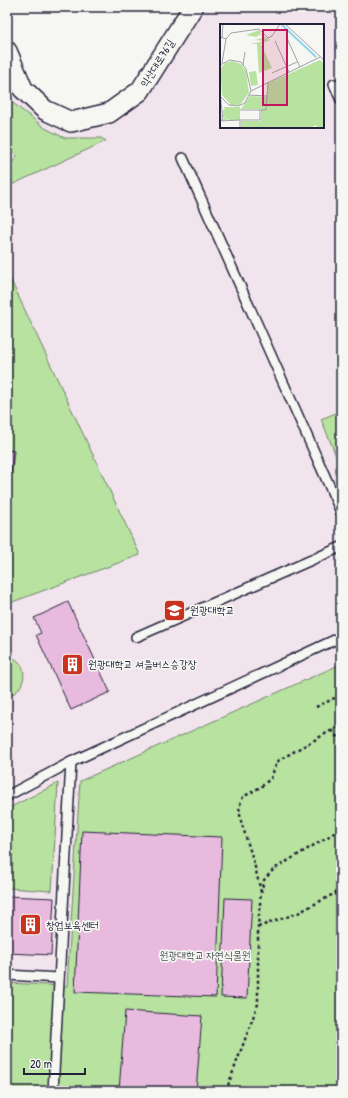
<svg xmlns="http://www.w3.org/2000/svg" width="348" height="1098" viewBox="0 0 348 1098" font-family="'Patrick Hand','Poor Story',sans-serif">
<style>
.built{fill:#f2e4ec;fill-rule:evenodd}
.green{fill:#b8e29f;stroke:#6d826d}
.building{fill:#e8bade;stroke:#22223b}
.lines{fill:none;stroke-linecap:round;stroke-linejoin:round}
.lane-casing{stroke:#22223b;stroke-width:12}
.street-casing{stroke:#22223b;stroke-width:22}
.path{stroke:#22223b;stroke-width:2.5;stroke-dasharray:3 3;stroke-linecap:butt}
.lane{stroke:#f6f6f2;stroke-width:9}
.street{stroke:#f6f6f2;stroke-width:19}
.labels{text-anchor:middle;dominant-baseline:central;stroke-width:3.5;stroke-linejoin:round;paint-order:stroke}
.street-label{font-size:11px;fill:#22223b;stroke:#f6f6f2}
.poi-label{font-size:11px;fill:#22223b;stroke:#f6f6f2;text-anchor:start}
.park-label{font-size:11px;fill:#485254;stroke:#f6f6f2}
.inset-river{fill:none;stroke:#8dd4ef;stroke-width:2}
.inset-road{fill:none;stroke:#a1a1a9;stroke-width:1}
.view{fill:#c2185b;fill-opacity:0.15;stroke:#c2185b;stroke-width:2}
.inset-edge{fill:none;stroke:#22223b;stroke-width:2}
</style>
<rect width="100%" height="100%" fill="#f6f6f2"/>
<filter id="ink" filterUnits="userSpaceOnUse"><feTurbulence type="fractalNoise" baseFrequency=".025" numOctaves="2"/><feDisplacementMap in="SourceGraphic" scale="8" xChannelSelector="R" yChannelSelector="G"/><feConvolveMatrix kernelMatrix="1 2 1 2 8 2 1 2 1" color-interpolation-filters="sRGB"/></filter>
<g filter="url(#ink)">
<path class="built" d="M 201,7 L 341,7 L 341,1091 L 7,1091 L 7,79 L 14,96 L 68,128 L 110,121 ZM 221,25 L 323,25 L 323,127 L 221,127 Z"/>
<g class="green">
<path d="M 7,95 L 9,100 L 45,128 L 65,138 L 101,138 L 106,141 L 7,187 L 7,166 L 10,166 L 17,156 L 7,145 Z"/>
<path d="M 7,272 L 140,555 L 7,604 Z"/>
<path d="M 341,411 L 341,468 L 321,419 Z"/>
<path d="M 7,656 C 31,660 28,690 7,697 Z"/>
<path d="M 341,664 L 341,1091 L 7,1091 L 7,983 L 67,986 L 80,781 Z"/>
<path d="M 58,783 L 52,891 L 7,888 L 7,809 Z"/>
</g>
<g class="building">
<path d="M 7,450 L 14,451 L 7,502 Z"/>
<path d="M 68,602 L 110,692 L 71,710 L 36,635 L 41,633 L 34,618 Z"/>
<path d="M 82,831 L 222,837 L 216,997 L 75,992 Z"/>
<path d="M 7,896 L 54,898 L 51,955 L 7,953 Z"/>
<path d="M 225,898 L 252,899 L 247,998 L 221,997 Z"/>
<path d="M 125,1011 L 202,1016 L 196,1091 L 119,1091 Z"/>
</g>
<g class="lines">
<defs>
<g id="lane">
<path d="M 334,84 L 341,100"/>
<path d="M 183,158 L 341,512"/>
<path d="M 136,637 L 341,547"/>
<path d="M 7,796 L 71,762 L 341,637"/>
<path d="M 7,975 L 59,978"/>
<path d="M 53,1091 L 71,762"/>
</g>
<path id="street" d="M 7,51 L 23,89 L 45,110 L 71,122 L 109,113 L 140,91 L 193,7"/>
</defs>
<use href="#lane" class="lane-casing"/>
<use href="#street" class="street-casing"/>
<g class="path">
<path d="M 316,707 L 341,695"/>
<path d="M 332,730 L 341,743"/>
<path d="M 261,892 L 254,863 L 241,821 L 239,807 L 243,797 L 262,786 L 271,778 L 275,767 L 279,760 L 341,725"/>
<path d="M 258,927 L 298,913 L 341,890"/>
<path d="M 226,1091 L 258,1004 L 258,927 L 261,892 L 264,880 L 274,869 L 341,829"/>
</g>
<use href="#lane" class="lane"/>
<use href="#street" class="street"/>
</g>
</g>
<defs>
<symbol id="university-square" viewBox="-11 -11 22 22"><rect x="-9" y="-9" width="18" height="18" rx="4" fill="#c8321e" stroke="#f6f6f2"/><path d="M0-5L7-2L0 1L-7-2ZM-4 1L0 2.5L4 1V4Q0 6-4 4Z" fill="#fff"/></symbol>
<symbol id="building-square" viewBox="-11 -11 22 22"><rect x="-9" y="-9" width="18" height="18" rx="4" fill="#c8321e" stroke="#f6f6f2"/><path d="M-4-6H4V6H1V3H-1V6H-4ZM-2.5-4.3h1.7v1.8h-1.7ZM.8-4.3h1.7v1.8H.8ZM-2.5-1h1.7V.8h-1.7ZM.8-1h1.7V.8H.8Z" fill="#fff"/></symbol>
</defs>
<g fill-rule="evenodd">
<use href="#university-square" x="162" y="598" width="25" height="25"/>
<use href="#building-square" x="60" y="652" width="25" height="25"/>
<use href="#building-square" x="18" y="912" width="25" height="25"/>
</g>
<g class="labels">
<g class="street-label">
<text transform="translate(157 63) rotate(-58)">익산대로76길</text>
</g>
<g class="poi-label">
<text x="190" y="610">원광대학교</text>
<text x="88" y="664">원광대학교 셔틀버스승강장</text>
<text x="46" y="925">창업보육센터</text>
</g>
<g class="park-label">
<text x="205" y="955">원광대학교 자연식물원</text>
</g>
</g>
<g transform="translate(220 24)">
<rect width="104" height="104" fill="#f6f6f2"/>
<path d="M 39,6 L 44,13 L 50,16 L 41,20 L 52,44 L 39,49 L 37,20 L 30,20 L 44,17 L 35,16 L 42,14 L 41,10 L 36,13 L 26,11 ZM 100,36 L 104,39 L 104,103 L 97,104 L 96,101 L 90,104 L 21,104 L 21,97 L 41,97 L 41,85 L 21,85 L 30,72 L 47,73 L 48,59 ZM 12,37 L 21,40 L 26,47 L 29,69 L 20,81 L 11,81 L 2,71 L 0,45 L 5,39 ZM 36,47 L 38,61 L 31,62 L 29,48 ZM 3,83 L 20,83 L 20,96 L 8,96 L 8,94 L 7,96 L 3,96 L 5,93 L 3,93 L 3,86 L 5,85 Z" fill="#b8e29f"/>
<path class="inset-river" d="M 61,0 L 96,33"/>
<path class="inset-road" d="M 65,0 L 104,36M 66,12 L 80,43M 0,13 L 6,15 L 11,9 L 39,5 L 48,14 L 52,12 L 60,0M 2,14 L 3,0M 55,17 L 69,48M 2,39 L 6,15M 0,41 L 10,36 L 21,38 L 26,45 L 31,67 L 25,79 L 18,82 L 9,81 L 0,72M 23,41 L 25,28M 52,49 L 77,38M 31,67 L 100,33M 0,68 L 3,97M 29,71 L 47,72M 0,81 L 1,97M 20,86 L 40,86M 20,96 L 40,96 L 40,86 L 46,86 L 48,58M 0,97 L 20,96 L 20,104"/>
<path class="view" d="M 43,6 L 67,6 L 67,81 L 43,81 Z"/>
<rect width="104" height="104" class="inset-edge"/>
</g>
<rect width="348" height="1098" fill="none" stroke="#f6f6f2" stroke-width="24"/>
<rect x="12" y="12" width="324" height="1074" fill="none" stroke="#22223b" stroke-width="1.5" filter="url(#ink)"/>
<path d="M24 1068v6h61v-6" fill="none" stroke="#22223b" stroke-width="2"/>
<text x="30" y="1068" font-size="12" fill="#22223b" stroke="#f6f6f2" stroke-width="3" paint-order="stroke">20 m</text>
</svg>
